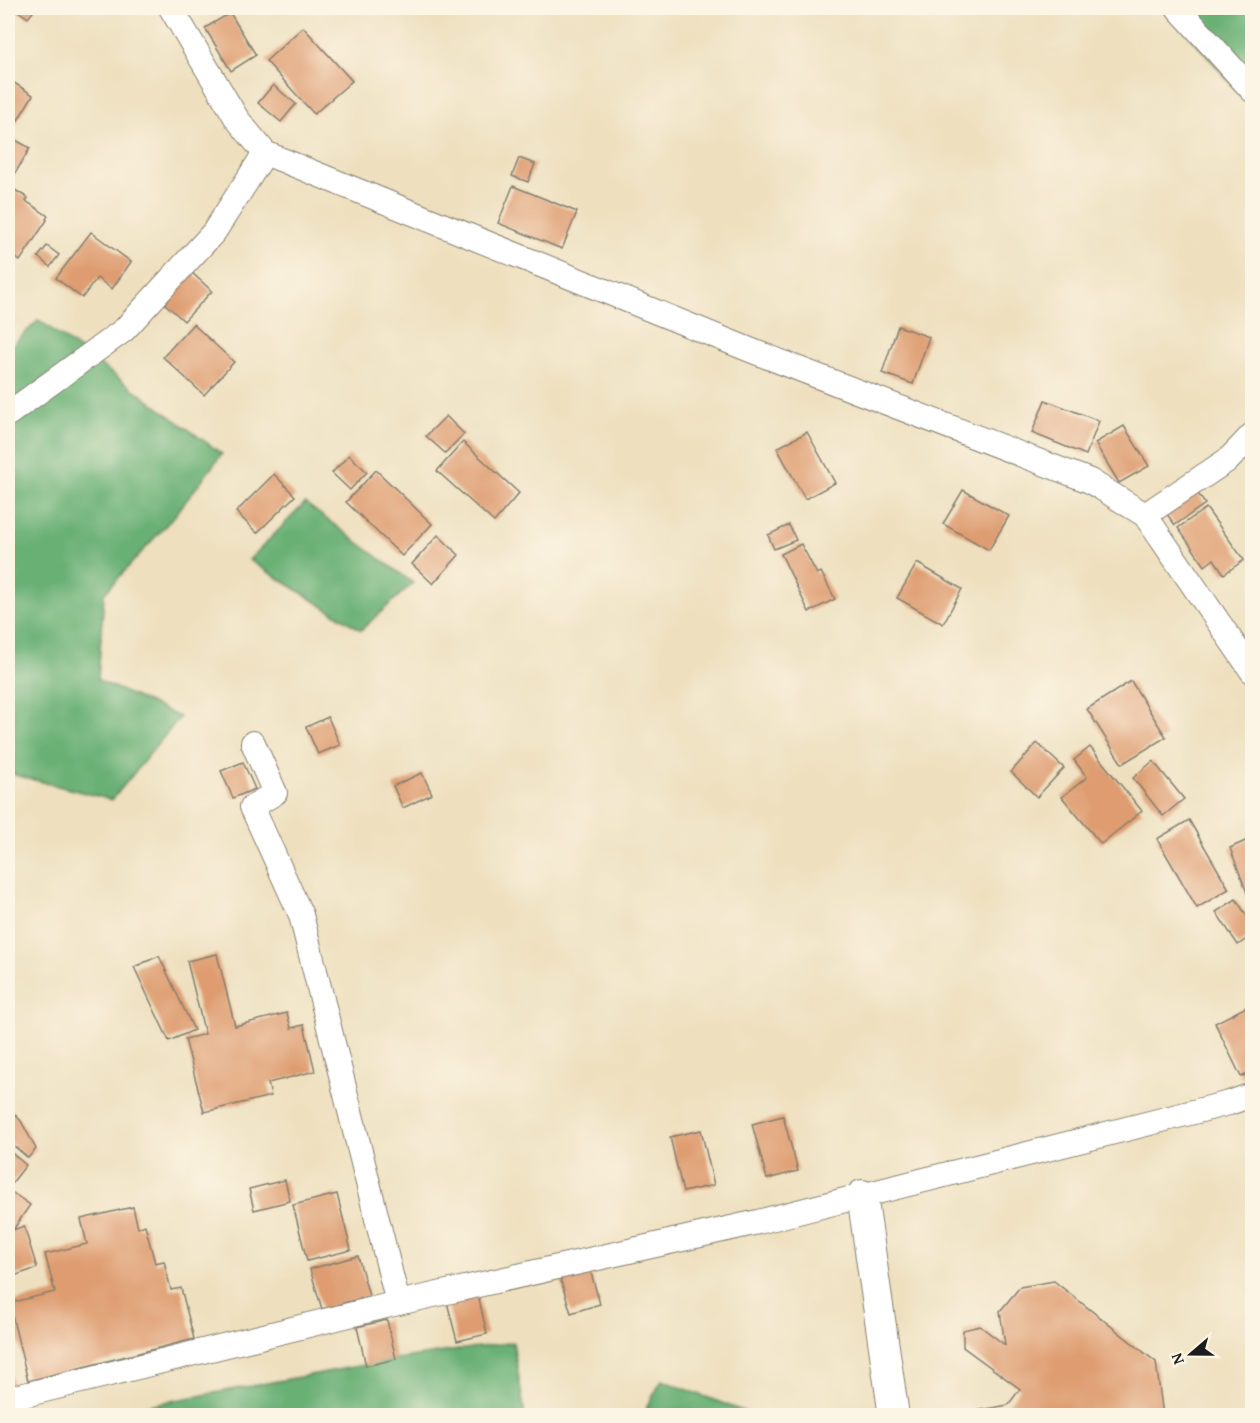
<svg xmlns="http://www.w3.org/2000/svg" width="1260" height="1423" viewBox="0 0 1260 1423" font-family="'Gentium Book Plus',serif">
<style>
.forest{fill:#69b075;stroke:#426648;stroke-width:1.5}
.building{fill:#de9c6f}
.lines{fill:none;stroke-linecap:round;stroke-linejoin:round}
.minor-casing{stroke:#857e6e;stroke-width:26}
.tertiary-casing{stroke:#857e6e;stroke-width:32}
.minor{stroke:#fff;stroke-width:24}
.tertiary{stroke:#fff;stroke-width:30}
</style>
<rect width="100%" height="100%" fill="#fcf5e5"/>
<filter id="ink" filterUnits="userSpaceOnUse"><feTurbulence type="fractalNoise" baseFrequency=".0167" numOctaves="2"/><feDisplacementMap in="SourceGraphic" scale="12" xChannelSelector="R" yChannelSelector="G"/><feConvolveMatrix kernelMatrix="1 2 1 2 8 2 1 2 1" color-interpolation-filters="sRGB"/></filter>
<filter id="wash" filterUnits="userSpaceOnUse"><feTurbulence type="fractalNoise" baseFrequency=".008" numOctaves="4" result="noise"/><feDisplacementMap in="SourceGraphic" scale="24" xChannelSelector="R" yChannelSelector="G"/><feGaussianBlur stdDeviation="1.35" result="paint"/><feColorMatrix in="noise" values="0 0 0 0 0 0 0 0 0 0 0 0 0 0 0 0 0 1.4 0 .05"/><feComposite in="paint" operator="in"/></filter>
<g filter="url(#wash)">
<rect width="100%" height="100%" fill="#eee0bf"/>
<g class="forest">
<path d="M 1166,8 L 1252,8 L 1252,108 Z"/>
<path d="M 39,320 L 222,454 L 176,514 L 104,594 L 98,680 L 180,717 L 112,800 L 15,775 L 8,771 L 8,349 Z"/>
<path d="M 305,503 L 413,583 L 361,630 L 249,560 Z"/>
<path d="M 513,1342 L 525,1415 L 90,1416 L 396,1359 Z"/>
<path d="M 662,1380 L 753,1415 L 646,1415 L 645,1410 Z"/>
</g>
<g id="blocks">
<g class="building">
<path d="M 14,8 L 36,8 L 28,18 Z"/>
<path d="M 230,13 L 256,55 L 231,71 L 205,28 Z"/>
<path d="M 303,27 L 352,81 L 314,114 L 266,61 Z"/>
<path d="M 8,79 L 33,95 L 8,137 Z"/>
<path d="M 273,85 L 296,104 L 281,122 L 258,103 Z"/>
<path d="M 12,138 L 30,148 L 13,177 L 8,174 L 8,145 Z"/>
<path d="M 519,158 L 535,164 L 528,182 L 512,176 Z"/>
<path d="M 513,186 L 577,212 L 562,249 L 498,223 Z"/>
<path d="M 15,190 L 28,198 L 26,201 L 48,216 L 46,219 L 47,220 L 20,261 L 8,252 L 8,195 L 10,197 Z"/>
<path d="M 91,232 L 131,262 L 112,289 L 97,278 L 82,298 L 56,278 Z"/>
<path d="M 47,246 L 59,255 L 50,267 L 38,257 Z"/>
<path d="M 190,271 L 212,291 L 184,321 L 162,301 Z"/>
<path d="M 193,324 L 234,362 L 204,395 L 163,357 Z"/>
<path d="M 898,326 L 929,337 L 913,384 L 882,373 Z"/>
<path d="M 1045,400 L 1099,421 L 1086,455 L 1032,433 Z"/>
<path d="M 446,416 L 464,434 L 445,453 L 426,436 Z"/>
<path d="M 1124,426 L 1149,466 L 1119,483 L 1095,443 Z"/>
<path d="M 807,432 L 835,483 L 805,499 L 777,448 Z"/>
<path d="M 463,442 L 519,493 L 494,522 L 437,471 Z"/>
<path d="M 349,455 L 367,472 L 350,490 L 332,473 Z"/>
<path d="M 376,470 L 432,524 L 402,556 L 346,502 Z"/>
<path d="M 274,474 L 295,496 L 257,533 L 236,512 Z"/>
<path d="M 963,490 L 1009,516 L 989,550 L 943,524 Z"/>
<path d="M 1197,492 L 1205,504 L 1175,525 L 1166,513 Z"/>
<path d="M 1206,508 L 1244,560 L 1224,574 L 1214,559 L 1205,566 L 1178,528 Z"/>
<path d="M 789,525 L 796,540 L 774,549 L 768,535 Z"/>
<path d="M 438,535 L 459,555 L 433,584 L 412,564 Z"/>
<path d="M 801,544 L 817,574 L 821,572 L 835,599 L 809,612 L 781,554 Z"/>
<path d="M 917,563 L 962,589 L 943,624 L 897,598 Z"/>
<path d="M 1131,681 L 1166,737 L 1122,764 L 1087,709 Z"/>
<path d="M 328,717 L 340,745 L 318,754 L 306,727 Z"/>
<path d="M 1037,743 L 1064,768 L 1037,797 L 1011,772 Z"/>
<path d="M 1090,747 L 1142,811 L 1101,844 L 1062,797 L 1087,777 L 1074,760 Z"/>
<path d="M 1153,761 L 1184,799 L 1163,816 L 1133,778 Z"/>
<path d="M 243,762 L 255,789 L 233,798 L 221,771 Z"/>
<path d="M 422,773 L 432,794 L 403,808 L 393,786 Z"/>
<path d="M 1189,820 L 1229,889 L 1197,908 L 1157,839 Z"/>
<path d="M 1252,838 L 1252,906 L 1230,848 Z"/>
<path d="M 1236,899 L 1252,924 L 1252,935 L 1238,945 L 1216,912 Z"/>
<path d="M 217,954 L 235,1026 L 287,1013 L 291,1028 L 304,1025 L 315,1071 L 268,1083 L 271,1096 L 204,1112 L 185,1039 L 205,1034 L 187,961 Z"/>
<path d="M 159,956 L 194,1030 L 169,1041 L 134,967 Z"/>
<path d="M 1252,1004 L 1252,1072 L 1241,1077 L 1215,1023 Z"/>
<path d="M 10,1109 L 21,1121 L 36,1149 L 28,1158 L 8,1141 L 8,1111 Z"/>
<path d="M 783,1116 L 798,1171 L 767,1179 L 752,1124 Z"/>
<path d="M 701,1130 L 714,1185 L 683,1192 L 670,1137 Z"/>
<path d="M 8,1150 L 26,1165 L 8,1188 Z"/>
<path d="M 285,1180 L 290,1201 L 254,1210 L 249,1189 Z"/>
<path d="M 13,1193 L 30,1205 L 13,1230 L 24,1226 L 37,1268 L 8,1278 L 8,1201 Z"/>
<path d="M 337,1194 L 351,1250 L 307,1261 L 293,1205 Z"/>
<path d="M 133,1207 L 138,1228 L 145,1225 L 155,1263 L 164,1261 L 171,1290 L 181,1288 L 194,1339 L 28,1381 L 9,1303 L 55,1292 L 45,1254 L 87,1244 L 81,1219 Z"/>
<path d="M 358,1256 L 369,1296 L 322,1309 L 310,1269 Z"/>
<path d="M 589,1266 L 600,1304 L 571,1313 L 559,1275 Z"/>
<path d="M 1054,1281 L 1156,1362 L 1163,1416 L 946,1416 L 1008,1405 L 1020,1389 L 963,1347 L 963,1330 L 980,1326 L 1005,1345 L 1000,1311 L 1020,1287 Z"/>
<path d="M 478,1295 L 487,1334 L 457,1341 L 447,1302 Z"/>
<path d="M 387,1320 L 396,1359 L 366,1366 L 357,1327 Z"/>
<path d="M 8,1362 L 14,1389 L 8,1390 Z"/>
</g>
</g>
</g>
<g filter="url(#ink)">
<use href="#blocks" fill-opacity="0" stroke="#857e6e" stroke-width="1.5"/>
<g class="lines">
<defs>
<g id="minor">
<path d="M 171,8 L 237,119 L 265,153 L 755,352 L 1090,481 L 1145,515 L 1252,671"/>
<path d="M 1178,8 L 1252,90"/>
<path d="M 8,414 L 124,330 L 214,232 L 265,153"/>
<path d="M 1145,515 L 1229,459 L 1252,435"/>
<path d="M 253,743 L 275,793 L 252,807 L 301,915 L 398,1303"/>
<path d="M 8,1399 L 398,1303 L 758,1222 L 1229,1103 L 1252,1095"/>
</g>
<path id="tertiary" d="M 862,1195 L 894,1416"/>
</defs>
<use href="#minor" class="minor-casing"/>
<use href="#tertiary" class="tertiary-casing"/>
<use href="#minor" class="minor"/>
<use href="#tertiary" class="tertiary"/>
</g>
</g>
<rect width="1260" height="1423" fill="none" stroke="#fcf5e5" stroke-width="30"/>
<g transform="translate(1191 1354) rotate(250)" stroke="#fcf5e5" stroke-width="4.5" paint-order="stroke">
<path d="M0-4.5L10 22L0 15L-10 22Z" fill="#1c1c1c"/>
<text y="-9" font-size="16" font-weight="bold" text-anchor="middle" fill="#1c1c1c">N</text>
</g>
</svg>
